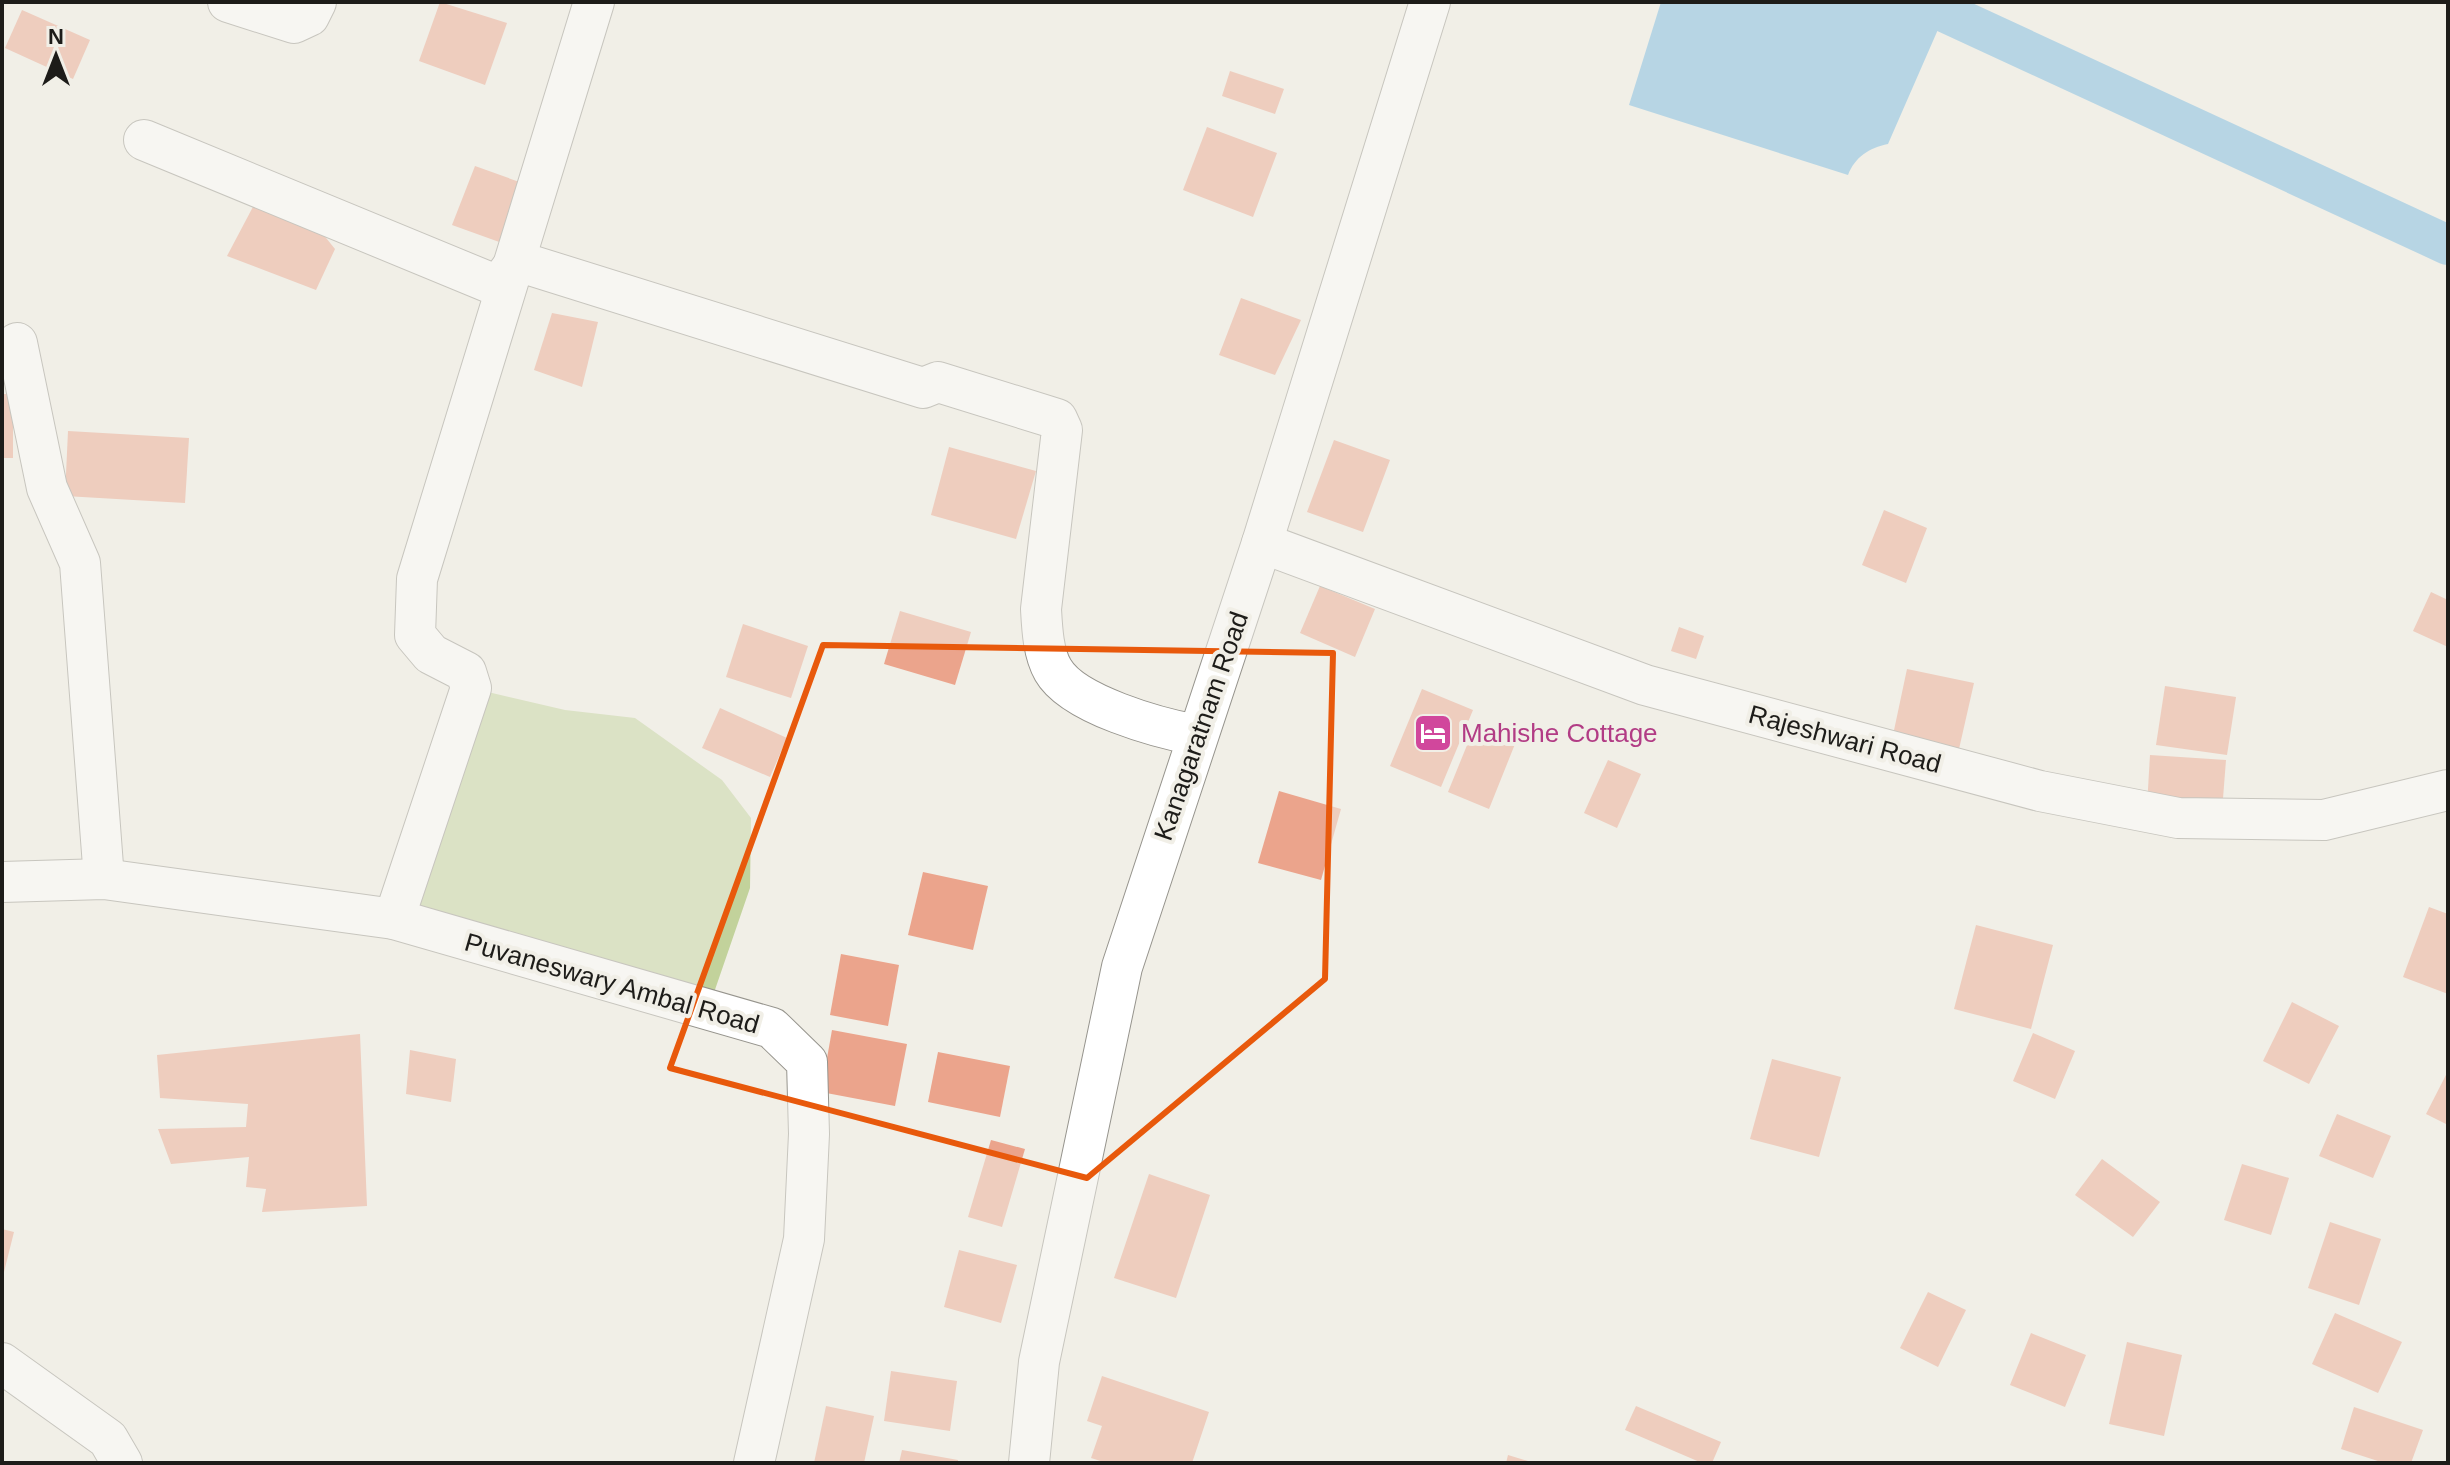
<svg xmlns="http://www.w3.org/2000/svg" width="2450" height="1465" viewBox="0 0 2450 1465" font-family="Arial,sans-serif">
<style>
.green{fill:#c2d29b}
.water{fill:#72b7e1}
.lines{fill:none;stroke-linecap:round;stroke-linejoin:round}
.canal{stroke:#72b7e1;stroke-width:40}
.building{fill:#eba48c}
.street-casing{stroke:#96948d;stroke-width:42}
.street{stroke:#fff;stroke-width:40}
.marked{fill:none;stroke:#e8590c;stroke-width:6;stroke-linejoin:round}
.labels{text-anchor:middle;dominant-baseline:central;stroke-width:8;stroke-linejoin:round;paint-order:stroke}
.street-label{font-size:26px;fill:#1d1c19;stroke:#f1efe7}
.hotel-label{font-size:26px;fill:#b23c85;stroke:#f1efe7;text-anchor:start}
</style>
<rect width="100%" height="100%" fill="#f1efe7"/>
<path class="green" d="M 471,688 L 565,710 L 635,718 L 722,780 L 751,818 L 750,888 L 708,1010 L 394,919 Z"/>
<path class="water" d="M 1661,2 L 1950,2 L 1888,144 C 1869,148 1855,157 1848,175 L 1629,105 Z"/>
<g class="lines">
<path class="canal" d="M 1944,12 L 2448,245"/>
</g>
<g class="building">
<path d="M 440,2 L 507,23 L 485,85 L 419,61 Z"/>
<path d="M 22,10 L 90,40 L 73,79 L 5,48 Z"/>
<path d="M 1230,71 L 1284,89 L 1275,114 L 1222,96 Z"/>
<path d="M 1207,127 L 1277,153 L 1253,217 L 1183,190 Z"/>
<path d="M 475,166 L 525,184 L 502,243 L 452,225 Z"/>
<path d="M 255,203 L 314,223 L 335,249 L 316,290 L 227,256 Z"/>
<path d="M 1241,298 L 1301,320 L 1275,375 L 1219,355 Z"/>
<path d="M 552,313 L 598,322 L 582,387 L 534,370 Z"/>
<rect x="2" y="394" width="11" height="64"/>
<path d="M 68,431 L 189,438 L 185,503 L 65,496 Z"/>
<path d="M 1334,440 L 1390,460 L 1363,532 L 1307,512 Z"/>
<path d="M 949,447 L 1036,471 L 1016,539 L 931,515 Z"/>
<path d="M 1884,510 L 1927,528 L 1906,583 L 1862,565 Z"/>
<path d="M 1320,586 L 1375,609 L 1355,657 L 1300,633 Z"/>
<path d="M 2431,592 L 2448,600 L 2448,647 L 2413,631 Z"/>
<path d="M 900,611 L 971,632 L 955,685 L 884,664 Z"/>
<path d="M 743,624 L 808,646 L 791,698 L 726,677 Z"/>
<path d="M 1679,627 L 1704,636 L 1696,659 L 1671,651 Z"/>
<path d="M 1907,669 L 1974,683 L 1959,749 L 1893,735 Z"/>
<path d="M 2165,686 L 2236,697 L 2227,755 L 2156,745 Z"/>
<path d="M 1422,689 L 1473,710 L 1441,787 L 1390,766 Z"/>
<path d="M 720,708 L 787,738 L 770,777 L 702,748 Z"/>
<path d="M 1476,723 L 1517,739 L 1489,809 L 1448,792 Z"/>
<path d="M 2150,755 L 2226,760 L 2222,811 L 2147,806 Z"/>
<path d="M 1608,760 L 1641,774 L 1617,828 L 1584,813 Z"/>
<path d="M 1279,791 L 1341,809 L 1321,880 L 1258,863 Z"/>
<path d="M 923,872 L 988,886 L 973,950 L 908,935 Z"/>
<path d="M 2429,907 L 2448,914 L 2448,994 L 2403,977 Z"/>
<path d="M 1976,925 L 2053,945 L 2031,1029 L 1954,1009 Z"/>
<path d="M 841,954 L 899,965 L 888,1026 L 830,1015 Z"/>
<path d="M 2292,1002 L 2339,1026 L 2309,1084 L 2263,1061 Z"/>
<path d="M 832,1030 L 907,1044 L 895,1106 L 821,1092 Z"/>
<path d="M 2033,1033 L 2075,1051 L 2055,1099 L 2013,1081 Z"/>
<path d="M 360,1034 L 367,1206 L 262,1212 L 266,1189 L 246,1187 L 249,1157 L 171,1164 L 158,1129 L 246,1127 L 248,1104 L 160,1098 L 157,1055 Z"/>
<path d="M 410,1050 L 456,1059 L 451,1102 L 406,1094 Z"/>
<path d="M 938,1052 L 1010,1066 L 1000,1117 L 928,1102 Z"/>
<path d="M 1772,1059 L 1841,1077 L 1819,1157 L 1750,1139 Z"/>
<path d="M 2448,1071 L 2448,1125 L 2426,1114 Z"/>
<path d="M 2337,1114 L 2391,1136 L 2373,1178 L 2319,1156 Z"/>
<path d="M 991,1140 L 1025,1149 L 1002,1227 L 968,1217 Z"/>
<path d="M 2102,1159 L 2160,1202 L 2133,1237 L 2075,1195 Z"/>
<path d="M 2242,1164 L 2289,1178 L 2271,1235 L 2224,1220 Z"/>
<path d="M 1149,1174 L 1210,1195 L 1176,1298 L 1114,1278 Z"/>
<path d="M 2330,1222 L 2381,1239 L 2359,1305 L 2308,1288 Z"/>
<path d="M 2,1229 L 14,1232 L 3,1276 L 2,1275 Z"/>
<path d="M 959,1250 L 1017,1265 L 1001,1323 L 944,1307 Z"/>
<path d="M 1928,1292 L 1966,1310 L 1938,1367 L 1900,1348 Z"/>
<path d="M 2335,1313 L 2402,1342 L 2378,1393 L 2312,1364 Z"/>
<path d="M 2031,1333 L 2086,1355 L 2065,1407 L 2010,1385 Z"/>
<path d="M 2127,1342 L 2182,1355 L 2164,1436 L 2109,1424 Z"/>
<path d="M 891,1371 L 957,1381 L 950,1431 L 884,1421 Z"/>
<path d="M 1102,1376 L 1209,1412 L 1192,1463 L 1107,1463 L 1091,1458 L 1102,1426 L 1087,1421 Z"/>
<path d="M 826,1406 L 874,1416 L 864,1463 L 814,1463 Z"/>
<path d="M 1636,1406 L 1721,1442 L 1712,1463 L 1702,1463 L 1625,1430 Z"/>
<path d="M 2354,1407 L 2423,1430 L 2411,1463 L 2384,1463 L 2341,1449 Z"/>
<path d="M 902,1450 L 958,1460 L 958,1463 L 899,1463 Z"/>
<path d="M 1508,1455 L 1531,1462 L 1531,1463 L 1506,1463 Z"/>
</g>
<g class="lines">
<defs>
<g id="street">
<path d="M 228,2 L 294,23 L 309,16 L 316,2"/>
<path d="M 144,140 L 498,286 L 517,261 L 923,388 L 938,382 L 1057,419 L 1062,430 L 1041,609 C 1042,627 1043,653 1053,670 C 1073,705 1159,728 1196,735"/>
<path d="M 17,343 L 47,488 L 80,563 L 104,879"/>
<path d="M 1262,543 L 1645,685 L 2040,791 L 2178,818 L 2324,820 L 2448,790"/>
<path d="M 2,882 L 104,879 L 394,919 L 772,1028 L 807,1062 L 809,1134 L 804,1239 L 754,1463"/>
<path d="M 394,919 L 471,688 L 466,672 L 431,654 L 415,635 L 417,579 L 594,2"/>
<path d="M 2,1363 L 108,1439 L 122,1463"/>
<path d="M 1029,1463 L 1039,1362 L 1122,967 L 1262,543 L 1430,2"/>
</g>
</defs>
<use href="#street" class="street-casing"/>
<use href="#street" class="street"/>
</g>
<path d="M0 0H2450V1465H0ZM 823,645 L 1333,653 L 1325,979 L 1087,1178 L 670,1068 Z" fill="#f1efe7" fill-opacity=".55" fill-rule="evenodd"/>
<path class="marked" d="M 823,645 L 1333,653 L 1325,979 L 1087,1178 L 670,1068 Z"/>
<defs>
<symbol id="hotel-square" viewBox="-11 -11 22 22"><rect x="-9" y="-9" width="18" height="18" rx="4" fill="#d1479c" stroke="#f1efe7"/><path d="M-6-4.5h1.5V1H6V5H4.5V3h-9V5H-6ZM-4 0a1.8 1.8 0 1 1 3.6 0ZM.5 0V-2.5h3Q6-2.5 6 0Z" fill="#fff"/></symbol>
</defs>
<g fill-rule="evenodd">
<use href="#hotel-square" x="1411" y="711" width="44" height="44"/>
</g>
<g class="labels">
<g class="street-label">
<text transform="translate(1201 726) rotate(-71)">Kanagaratnam Road</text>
<text transform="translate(1845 739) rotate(15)">Rajeshwari Road</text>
<text transform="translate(612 983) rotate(16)">Puvaneswary Ambal Road</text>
</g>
<g class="hotel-label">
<text x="1461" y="733">Mahishe Cottage</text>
</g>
</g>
<rect width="2450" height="1465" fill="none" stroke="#1d1c19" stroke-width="8"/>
<g transform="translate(56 56)" stroke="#f1efe7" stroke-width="6" paint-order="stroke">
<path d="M0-6L14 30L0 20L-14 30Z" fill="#1d1c19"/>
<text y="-12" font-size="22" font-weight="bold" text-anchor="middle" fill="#1d1c19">N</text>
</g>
</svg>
